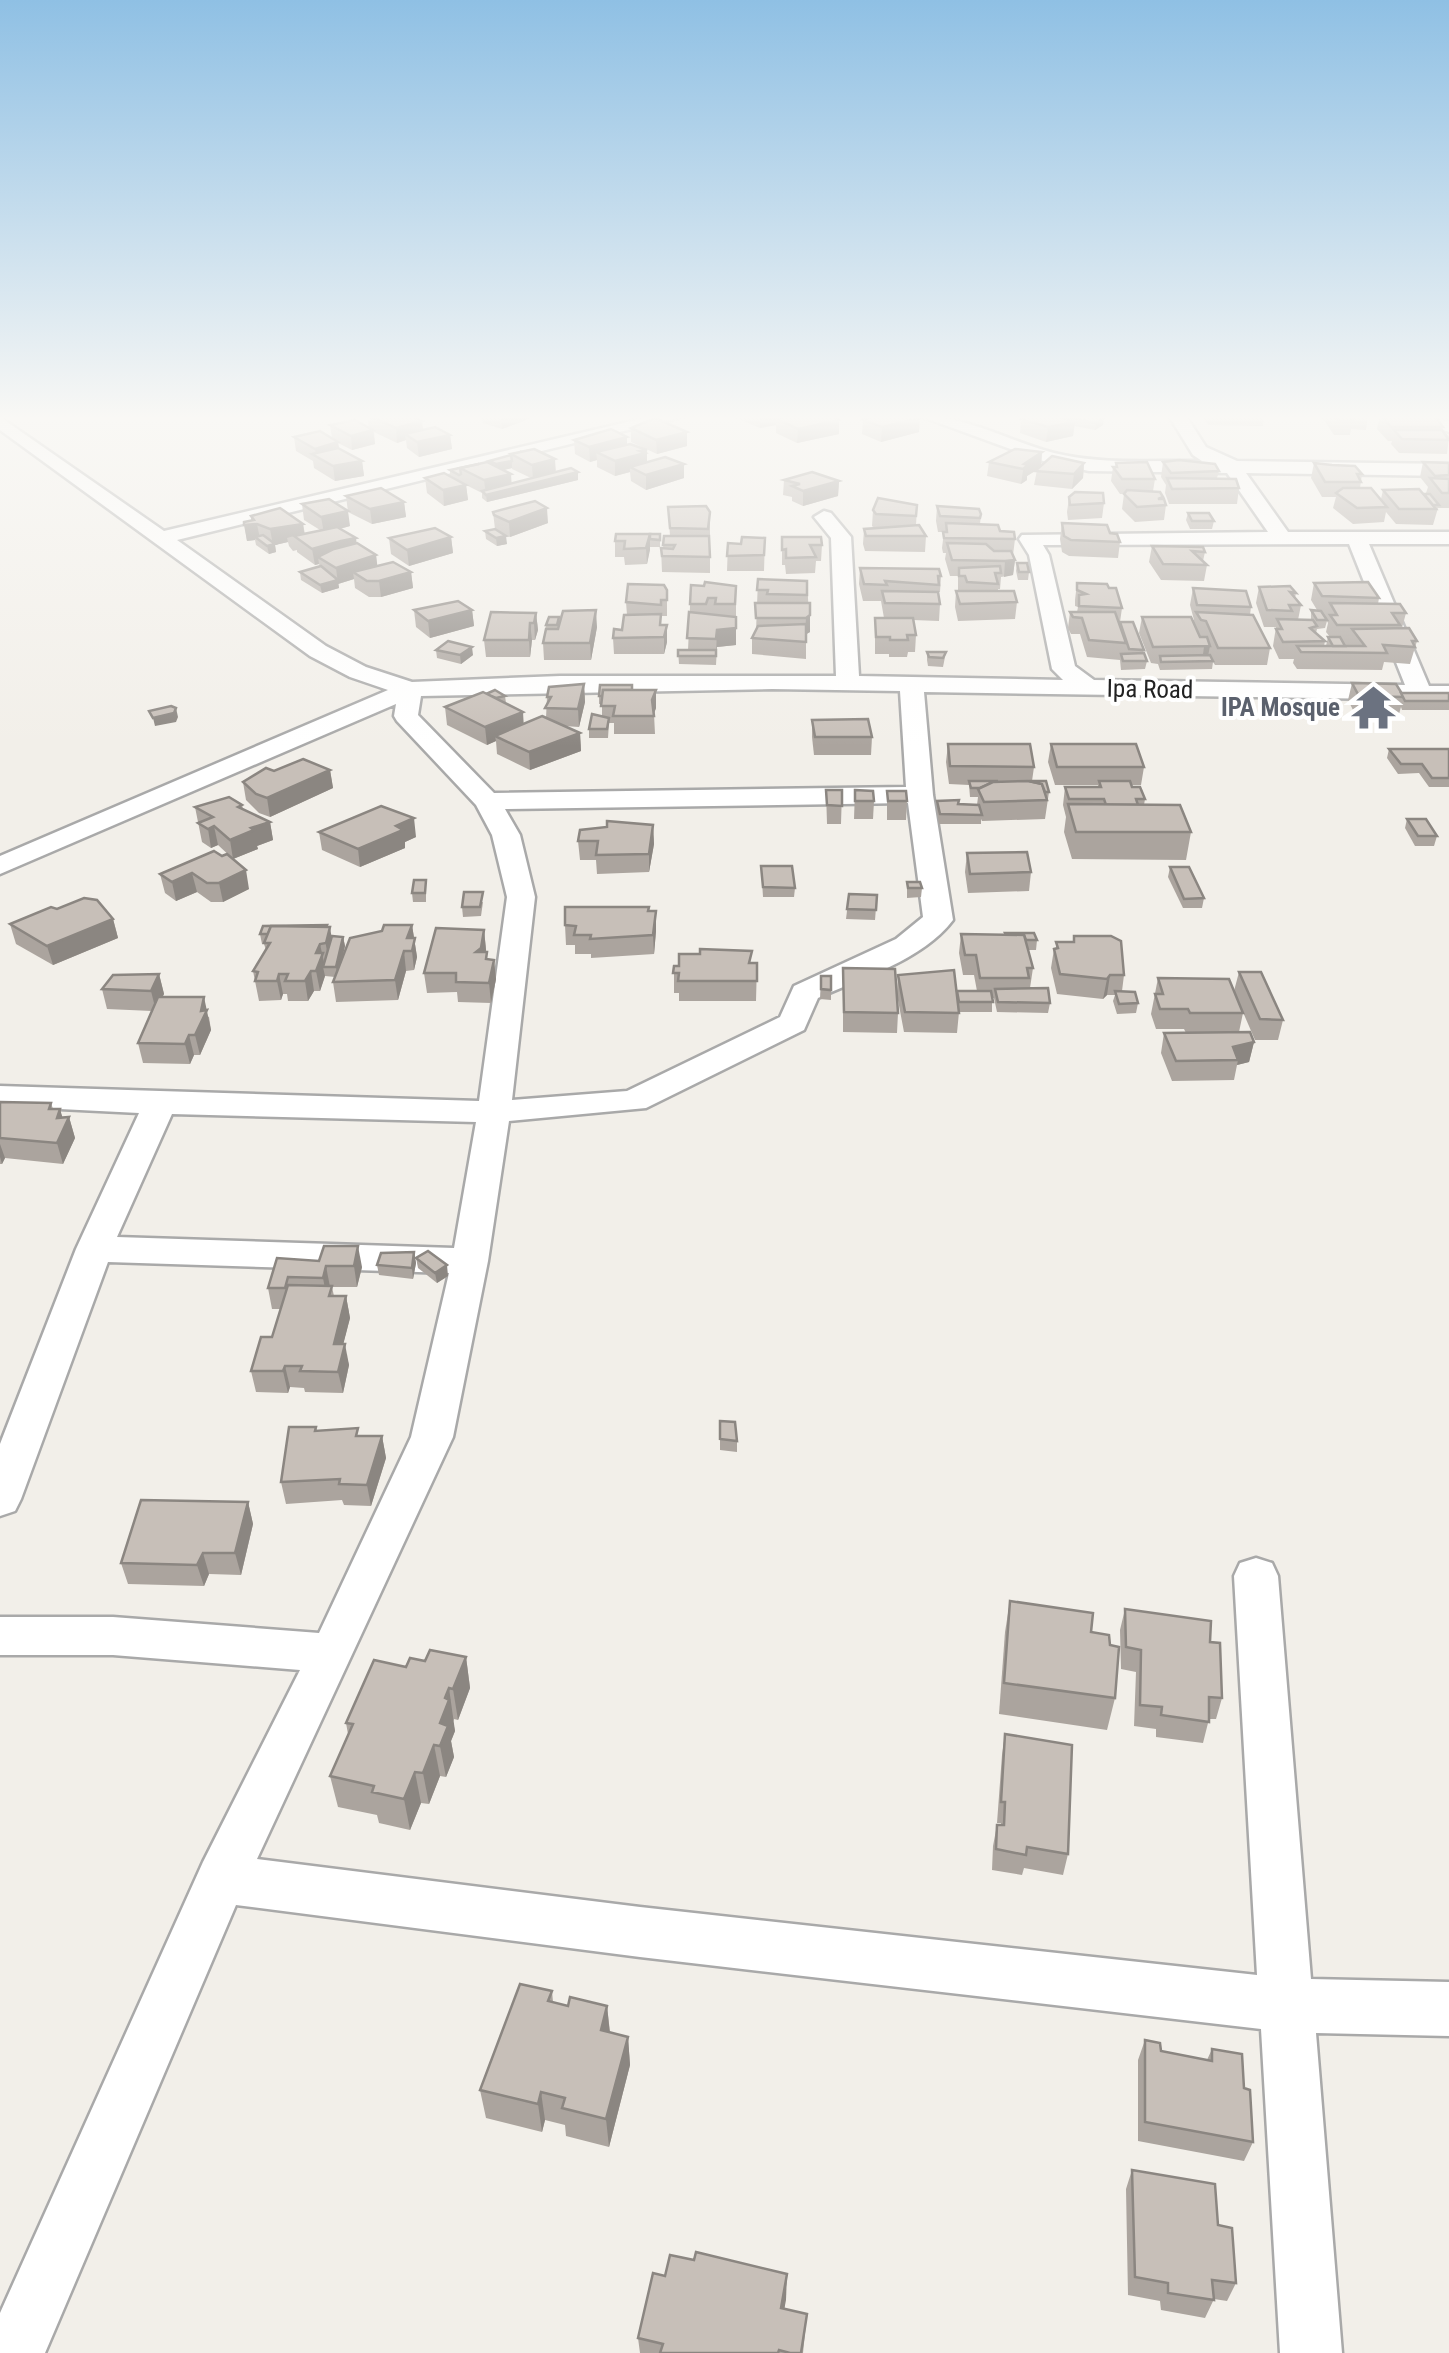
<svg xmlns="http://www.w3.org/2000/svg" width="1449" height="2353" viewBox="0 0 1449 2353" font-family="'Roboto Condensed',sans-serif">
<style>
.lines{fill:none;stroke-linecap:round;stroke-linejoin:round}
.minor-casing{stroke:#a9a9a9;stroke-width:5}
.minor{fill:#fff;fill-rule:evenodd}
.wall{fill:#aba49e;fill-rule:evenodd}
.shaded-wall{fill:#8b8681}
.building{fill:#c7bfb8;stroke:#8b8681;stroke-width:2.5}
.labels{text-anchor:middle;dominant-baseline:central;stroke-width:8;stroke-linejoin:round;paint-order:stroke}
.far-street-label{font-size:25px;fill:#222;stroke:#fff}
.far-worship-label{font-size:25px;font-weight:bold;fill:#5b616d;stroke:#fff;text-anchor:end}
</style>
<rect width="100%" height="100%" fill="#f2efe9"/>
<g class="lines">
<defs>
<g id="minor">
<path d="M 653,416 L 685,416 L 177,540 L 326,646 L 366,667 L 412,682 L 560,676 L 836,676 L 831,538 L 814,517 L 824,511 L 831,513 L 851,537 L 859,676 L 1063,680 L 1052,669 L 1029,555 L 1019,539 L 1022,535 L 1268,532 L 1227,473 L 1089,471 L 1043,461 L 920,416 C 967,416 1009,441 1054,453 C 1102,465 1153,460 1202,461 L 1193,455 L 1169,416 L 1186,416 L 1206,447 L 1237,461 L 1449,464 L 1449,476 L 1246,473 L 1288,532 L 1449,532 L 1449,544 L 1369,544 L 1429,686 L 1449,686 L 1449,700 L 924,692 L 933,795 L 953,920 C 923,960 861,978 818,998 L 804,1030 L 646,1108 L 509,1121 L 488,1261 L 453,1437 L 257,1859 L 640,1907 L 1257,1975 L 1234,1576 L 1240,1563 L 1256,1558 L 1272,1563 L 1278,1576 L 1311,1979 L 1449,1982 L 1449,2036 L 1316,2033 L 1342,2353 L 1280,2353 L 1261,2029 L 640,1957 L 236,1905 L 45,2353 L 0,2353 L 0,2313 L 203,1862 L 300,1670 L 113,1655 L 0,1655 L 0,1617 L 113,1617 L 319,1633 L 411,1437 L 449,1273 L 108,1262 L 21,1499 L 15,1511 L 0,1516 L 0,1444 L 76,1249 L 139,1113 L 0,1106 L 0,1086 L 479,1101 L 507,897 L 492,835 L 476,805 L 397,721 L 394,716 L 396,704 L 0,874 L 0,856 L 388,690 L 350,677 L 310,656 L 0,430 L 0,417 L 164,531 ZM 1349,544 L 1405,685 L 1094,680 L 1075,666 L 1049,555 L 1043,545 ZM 772,689 L 900,691 L 906,787 L 494,793 L 418,715 L 421,696 ZM 908,803 L 923,917 L 896,939 L 794,986 L 780,1017 L 627,1091 L 512,1100 L 535,897 L 520,835 L 505,809 ZM 172,1114 L 476,1122 L 454,1248 L 117,1237 Z"/>
<path d="M 1413,416 L 1449,421 L 1449,432 L 1415,420 Z"/>
</g>
</defs>
<use href="#minor" class="minor-casing"/>
<use href="#minor" class="minor"/>
</g>
<g class="wall">
<path d="M 367,416 L 422,421 L 423,430 L 450,435 L 452,449 L 419,457 L 407,448 L 406,440 L 397,443 L 374,432 L 375,444 L 352,450 L 338,443 L 339,448 L 362,461 L 364,476 L 335,481 L 314,468 L 313,461 L 296,451 L 294,437 L 332,438 L 330,425 L 369,428 Z"/>
<path d="M 482,416 L 534,416 L 534,417 L 502,429 L 483,423 Z"/>
<path d="M 736,416 L 783,416 L 839,420 L 839,434 L 797,443 L 776,433 L 776,425 L 760,428 L 736,418 Z"/>
<path d="M 1202,416 L 1264,416 L 1263,426 L 1208,425 Z"/>
<path d="M 1321,416 L 1368,416 L 1366,430 L 1351,429 L 1350,435 L 1334,435 Z"/>
<path d="M 1380,416 L 1435,416 L 1443,427 L 1442,430 L 1449,436 L 1447,454 L 1399,453 L 1391,444 L 1392,441 L 1388,441 L 1377,429 Z"/>
<path d="M 1069,417 L 1103,425 L 1095,430 L 1074,426 L 1073,436 L 1046,442 L 1020,433 L 1021,419 L 1069,420 Z"/>
<path d="M 863,420 L 919,432 L 881,442 L 862,434 Z"/>
<path d="M 631,428 L 687,446 L 657,454 L 631,442 Z"/>
<path d="M 574,440 L 627,444 L 647,450 L 647,462 L 684,478 L 646,490 L 631,481 L 630,472 L 615,476 L 597,467 L 597,460 L 590,462 L 575,454 Z"/>
<path d="M 520,450 L 555,459 L 555,472 L 578,480 L 487,502 L 482,498 L 482,493 L 466,485 L 468,500 L 444,506 L 427,493 L 425,478 L 450,476 L 450,470 L 489,463 L 489,461 L 520,452 ZM 512,468 L 512,469 L 531,478 L 511,483 L 511,474 L 503,470 Z"/>
<path d="M 1042,452 L 1041,466 L 1084,463 L 1083,478 L 1072,489 L 1034,485 L 1037,470 L 1027,476 L 1027,480 L 1021,484 L 987,476 L 989,462 Z"/>
<path d="M 1163,462 L 1219,471 L 1217,478 L 1239,488 L 1237,504 L 1169,504 L 1165,493 L 1166,485 L 1161,477 Z"/>
<path d="M 1423,462 L 1449,463 L 1449,508 L 1438,508 L 1433,525 L 1396,524 L 1386,512 L 1384,522 L 1353,524 L 1333,508 L 1336,497 L 1322,497 L 1311,478 L 1314,463 L 1362,474 L 1360,488 L 1381,499 L 1383,490 L 1424,494 L 1426,493 L 1428,487 L 1420,477 Z"/>
<path d="M 1116,463 L 1155,479 L 1153,491 L 1162,499 L 1166,505 L 1164,520 L 1135,522 L 1122,509 L 1124,494 L 1120,494 L 1111,481 L 1113,467 L 1116,467 Z"/>
<path d="M 784,480 L 839,481 L 838,496 L 803,506 L 792,501 L 792,497 L 783,495 Z"/>
<path d="M 346,496 L 404,502 L 406,517 L 372,524 L 348,512 Z"/>
<path d="M 1069,497 L 1104,503 L 1102,518 L 1068,520 L 1067,512 Z"/>
<path d="M 302,504 L 350,526 L 340,529 L 356,544 L 376,555 L 377,566 L 411,572 L 413,588 L 381,597 L 369,597 L 355,588 L 354,579 L 338,584 L 339,588 L 322,593 L 301,580 L 300,572 L 320,567 L 319,564 L 315,565 L 297,552 L 297,550 L 293,551 L 289,546 L 288,542 L 275,545 L 276,552 L 269,554 L 256,545 L 255,540 L 247,541 L 244,522 L 251,520 L 251,516 L 303,524 L 305,534 L 320,530 L 304,520 Z"/>
<path d="M 917,505 L 916,526 L 926,536 L 925,552 L 865,551 L 863,544 L 864,529 L 874,528 L 872,526 L 873,510 Z"/>
<path d="M 937,506 L 981,514 L 980,524 L 1000,531 L 1015,539 L 1013,555 L 1015,560 L 1013,575 L 1001,577 L 1000,589 L 998,589 L 998,591 L 1017,602 L 1015,619 L 958,621 L 955,607 L 956,591 L 958,591 L 958,576 L 950,576 L 945,559 L 946,553 L 943,553 L 942,548 L 944,532 L 938,532 L 936,521 Z"/>
<path d="M 668,507 L 710,512 L 710,573 L 662,572 L 661,548 L 663,548 L 664,536 L 670,536 Z"/>
<path d="M 493,512 L 548,523 L 510,537 L 503,534 L 507,544 L 497,546 L 486,539 L 485,531 L 495,529 Z"/>
<path d="M 1188,513 L 1214,521 L 1212,529 L 1190,529 L 1186,520 Z"/>
<path d="M 1062,523 L 1110,533 L 1120,542 L 1118,558 L 1069,556 L 1062,552 L 1060,539 Z"/>
<path d="M 660,534 L 660,547 L 650,547 L 647,564 L 625,565 L 624,557 L 615,557 L 615,541 Z"/>
<path d="M 451,537 L 453,553 L 409,566 L 391,554 L 389,538 Z"/>
<path d="M 782,537 L 822,545 L 821,561 L 816,561 L 815,573 L 786,574 L 785,565 L 782,565 Z"/>
<path d="M 765,538 L 764,571 L 727,571 L 728,543 L 741,544 Z"/>
<path d="M 1152,546 L 1205,552 L 1203,561 L 1207,565 L 1204,581 L 1161,580 L 1149,562 Z"/>
<path d="M 1017,563 L 1029,572 L 1028,580 L 1018,580 L 1016,571 Z"/>
<path d="M 860,568 L 941,576 L 940,592 L 938,592 L 940,604 L 939,621 L 913,620 L 916,635 L 915,652 L 908,652 L 907,657 L 889,657 L 889,654 L 875,654 L 875,618 L 884,618 L 881,601 L 863,601 L 859,584 Z"/>
<path d="M 758,579 L 807,581 L 810,632 L 806,634 L 806,659 L 752,654 L 752,638 L 756,631 Z"/>
<path d="M 1077,583 L 1109,588 L 1122,608 L 1120,622 L 1144,650 L 1143,653 L 1147,661 L 1145,669 L 1121,670 L 1120,660 L 1087,657 L 1080,634 L 1071,634 L 1068,628 L 1070,612 L 1077,612 L 1078,607 L 1075,606 L 1075,600 Z"/>
<path d="M 1314,583 L 1379,598 L 1378,604 L 1406,613 L 1402,628 L 1417,641 L 1410,664 L 1384,662 L 1382,670 L 1297,669 L 1293,663 L 1294,659 L 1279,659 L 1273,646 L 1276,627 L 1264,627 L 1256,603 L 1259,587 L 1296,593 L 1295,598 L 1301,605 L 1298,620 L 1311,620 L 1311,610 L 1317,610 L 1311,600 ZM 1327,621 L 1328,623 L 1326,632 L 1330,637 L 1328,637 L 1326,646 L 1324,646 L 1325,641 L 1316,633 L 1317,629 L 1325,628 Z"/>
<path d="M 691,585 L 736,586 L 736,645 L 717,647 L 716,665 L 679,664 L 678,650 L 688,650 Z"/>
<path d="M 1193,588 L 1251,607 L 1250,615 L 1270,648 L 1267,665 L 1215,665 L 1213,662 L 1212,669 L 1160,670 L 1158,664 L 1151,663 L 1139,633 L 1142,617 L 1194,620 L 1190,605 Z"/>
<path d="M 667,590 L 667,616 L 661,616 L 661,625 L 667,625 L 667,642 L 664,654 L 614,654 L 613,638 L 622,630 L 627,615 L 626,602 Z"/>
<path d="M 414,610 L 472,610 L 474,626 L 430,638 L 416,627 Z"/>
<path d="M 536,613 L 538,630 L 535,640 L 532,640 L 530,657 L 486,657 L 484,640 Z"/>
<path d="M 559,617 L 560,624 L 597,627 L 591,660 L 544,660 L 543,643 L 546,625 Z"/>
<path d="M 436,650 L 473,655 L 461,664 L 437,658 Z"/>
<path d="M 927,652 L 946,652 L 943,667 L 928,666 L 927,660 Z"/>
<path d="M 1352,683 L 1401,693 L 1449,693 L 1449,710 L 1402,710 L 1401,707 L 1399,714 L 1355,714 L 1348,700 Z"/>
<path d="M 584,684 L 585,702 L 579,727 L 564,726 L 580,733 L 581,751 L 530,770 L 497,754 L 496,741 L 487,745 L 447,725 L 445,707 L 486,694 L 505,696 L 506,703 L 524,724 L 546,718 L 547,697 Z"/>
<path d="M 633,690 L 656,708 L 654,714 L 655,734 L 614,734 L 614,723 L 609,723 L 608,738 L 589,738 L 589,729 L 602,716 L 602,704 L 599,704 L 599,696 Z"/>
<path d="M 812,720 L 872,737 L 871,755 L 814,755 L 812,737 Z"/>
<path d="M 948,744 L 1034,767 L 1032,781 L 1049,792 L 1045,819 L 982,821 L 981,819 L 981,824 L 939,824 L 937,810 L 937,801 L 958,804 L 977,805 L 978,797 L 970,797 L 969,785 L 949,784 L 946,762 Z"/>
<path d="M 1051,744 L 1144,767 L 1141,785 L 1131,785 L 1145,799 L 1144,805 L 1191,832 L 1186,860 L 1072,859 L 1064,832 L 1066,817 L 1063,805 L 1065,787 L 1098,787 L 1098,785 L 1055,785 L 1048,762 Z"/>
<path d="M 1389,749 L 1449,749 L 1449,787 L 1429,787 L 1419,773 L 1398,774 L 1387,758 Z"/>
<path d="M 330,770 L 333,788 L 270,817 L 259,813 L 246,800 L 243,782 L 274,771 Z"/>
<path d="M 826,790 L 842,790 L 841,824 L 827,824 Z"/>
<path d="M 855,790 L 874,801 L 873,819 L 854,819 Z"/>
<path d="M 887,791 L 907,801 L 906,820 L 887,820 Z"/>
<path d="M 242,805 L 243,809 L 270,822 L 273,840 L 257,846 L 258,849 L 233,859 L 218,845 L 211,848 L 202,842 L 195,807 Z"/>
<path d="M 1407,819 L 1437,836 L 1434,846 L 1415,846 L 1405,828 Z"/>
<path d="M 653,825 L 654,844 L 649,872 L 597,874 L 596,860 L 580,860 L 578,841 Z"/>
<path d="M 319,832 L 416,837 L 405,842 L 405,848 L 360,867 L 322,850 Z"/>
<path d="M 214,851 L 249,889 L 223,902 L 211,902 L 197,892 L 176,901 L 165,893 L 160,874 Z"/>
<path d="M 967,853 L 1031,872 L 1029,891 L 968,893 L 965,872 Z"/>
<path d="M 761,866 L 795,888 L 794,897 L 763,897 Z"/>
<path d="M 1170,867 L 1204,898 L 1202,908 L 1183,908 L 1168,877 Z"/>
<path d="M 426,880 L 426,902 L 413,902 L 412,893 Z"/>
<path d="M 907,882 L 922,888 L 921,897 L 907,898 Z"/>
<path d="M 849,894 L 877,895 L 875,920 L 846,919 Z"/>
<path d="M 483,902 L 481,916 L 463,917 L 462,907 Z"/>
<path d="M 649,911 L 656,931 L 654,954 L 591,958 L 591,954 L 575,954 L 575,945 L 566,945 L 565,925 Z"/>
<path d="M 113,919 L 118,938 L 53,965 L 16,944 L 10,924 Z"/>
<path d="M 412,925 L 417,957 L 414,970 L 406,971 L 398,1000 L 336,1002 L 333,982 L 335,977 L 325,976 L 320,991 L 314,991 L 308,1001 L 288,1001 L 287,994 L 283,994 L 281,1000 L 259,1001 L 253,971 L 266,950 L 264,944 L 262,944 L 260,934 L 327,927 L 332,938 L 343,937 L 345,946 L 342,958 Z"/>
<path d="M 484,930 L 487,959 L 494,960 L 496,979 L 491,1003 L 458,1002 L 457,992 L 427,993 L 424,973 Z"/>
<path d="M 961,934 L 1037,940 L 1036,950 L 1028,950 L 1033,968 L 1030,988 L 1027,988 L 1050,1003 L 1048,1013 L 997,1012 L 994,998 L 992,998 L 992,1012 L 959,1012 L 957,1033 L 904,1032 L 897,995 L 898,1013 L 897,1033 L 843,1032 L 843,968 L 897,994 L 898,975 L 957,995 L 977,991 L 974,975 L 963,975 L 959,953 Z"/>
<path d="M 1056,942 L 1124,975 L 1122,991 L 1138,1003 L 1136,1013 L 1117,1014 L 1113,1001 L 1115,995 L 1107,995 L 1103,999 L 1057,994 L 1051,968 L 1054,949 L 1056,949 Z"/>
<path d="M 757,963 L 756,1001 L 679,1001 L 679,993 L 674,993 L 674,966 Z"/>
<path d="M 1239,972 L 1283,1020 L 1278,1040 L 1255,1040 L 1236,996 L 1243,1013 L 1239,1032 L 1254,1042 L 1249,1062 L 1237,1065 L 1234,1080 L 1172,1081 L 1161,1053 L 1164,1033 L 1186,1033 L 1184,1029 L 1156,1029 L 1151,1014 L 1158,978 L 1234,991 Z"/>
<path d="M 159,974 L 164,994 L 162,997 L 209,1017 L 211,1030 L 200,1055 L 194,1055 L 190,1064 L 143,1063 L 138,1043 L 152,1011 L 107,1009 L 102,989 Z"/>
<path d="M 821,976 L 831,976 L 831,1000 L 820,999 Z"/>
<path d="M 0,1102 L 51,1103 L 53,1109 L 60,1109 L 62,1118 L 69,1117 L 75,1138 L 63,1164 L 5,1158 L 2,1164 L 0,1164 Z"/>
<path d="M 414,1252 L 416,1263 L 413,1279 L 379,1275 L 377,1265 Z"/>
<path d="M 277,1258 L 362,1267 L 357,1287 L 332,1287 L 334,1296 L 346,1296 L 350,1318 L 343,1344 L 349,1365 L 343,1393 L 305,1392 L 304,1388 L 290,1387 L 288,1393 L 256,1392 L 251,1371 L 272,1337 L 281,1309 L 272,1309 L 268,1288 Z"/>
<path d="M 416,1258 L 448,1276 L 437,1283 L 418,1268 Z"/>
<path d="M 316,1431 L 360,1436 L 382,1436 L 386,1458 L 371,1506 L 344,1505 L 342,1500 L 286,1504 L 281,1482 Z"/>
<path d="M 720,1439 L 737,1441 L 737,1452 L 720,1450 Z"/>
<path d="M 248,1502 L 253,1524 L 241,1575 L 209,1574 L 204,1586 L 128,1584 L 121,1563 Z"/>
<path d="M 1010,1601 L 1091,1632 L 1115,1698 L 1107,1730 L 999,1714 L 1005,1632 Z"/>
<path d="M 1125,1609 L 1210,1642 L 1222,1698 L 1216,1719 L 1209,1719 L 1203,1743 L 1156,1737 L 1156,1729 L 1134,1726 L 1136,1672 L 1121,1669 L 1120,1630 Z"/>
<path d="M 466,1657 L 470,1688 L 458,1720 L 454,1719 L 453,1722 L 455,1731 L 451,1741 L 454,1757 L 446,1777 L 440,1776 L 429,1804 L 421,1803 L 410,1830 L 379,1823 L 377,1815 L 338,1807 L 330,1776 L 348,1734 L 346,1723 L 406,1667 L 425,1661 Z"/>
<path d="M 1005,1734 L 1068,1854 L 1063,1875 L 1024,1868 L 1022,1875 L 992,1870 L 993,1846 L 997,1825 L 1001,1825 L 1001,1823 L 997,1823 L 1002,1755 Z"/>
<path d="M 552,1991 L 553,2002 L 568,2006 L 607,2006 L 610,2032 L 628,2037 L 630,2065 L 609,2147 L 566,2136 L 565,2125 L 545,2120 L 542,2132 L 486,2118 L 480,2090 Z"/>
<path d="M 1145,2040 L 1161,2051 L 1207,2060 L 1212,2049 L 1244,2088 L 1253,2142 L 1244,2161 L 1138,2141 L 1138,2060 Z"/>
<path d="M 1132,2170 L 1218,2225 L 1236,2283 L 1227,2301 L 1214,2299 L 1205,2318 L 1161,2310 L 1160,2301 L 1128,2295 L 1126,2189 Z"/>
<path d="M 694,2260 L 787,2274 L 784,2309 L 807,2314 L 803,2353 L 640,2353 L 638,2338 L 665,2276 Z"/>
</g>
<g class="shaded-wall">
<path d="M 501,416 L 534,416 L 534,417 L 502,429 Z"/>
<path d="M 760,416 L 783,416 L 783,422 L 777,419 L 776,425 L 760,428 Z"/>
<path d="M 920,418 L 919,432 L 881,442 L 882,427 Z"/>
<path d="M 1104,418 L 1103,425 L 1095,430 L 1096,423 Z"/>
<path d="M 839,420 L 839,434 L 797,443 L 798,429 Z"/>
<path d="M 422,421 L 423,435 L 405,434 L 406,440 L 397,443 L 396,428 Z"/>
<path d="M 1075,422 L 1073,436 L 1046,442 L 1048,427 Z"/>
<path d="M 373,430 L 375,444 L 352,450 L 351,436 Z"/>
<path d="M 687,432 L 687,446 L 657,454 L 656,440 Z"/>
<path d="M 450,435 L 452,449 L 419,457 L 417,442 Z"/>
<path d="M 627,437 L 627,451 L 596,452 L 597,460 L 590,462 L 589,447 Z"/>
<path d="M 338,442 L 340,456 L 316,456 L 315,449 Z"/>
<path d="M 647,450 L 647,465 L 630,467 L 630,472 L 615,476 L 615,461 Z"/>
<path d="M 1042,452 L 1041,467 L 1027,476 L 1027,480 L 1021,484 L 1024,464 Z"/>
<path d="M 555,459 L 556,474 L 533,480 L 532,465 Z"/>
<path d="M 362,461 L 364,476 L 335,481 L 333,466 Z"/>
<path d="M 512,461 L 512,468 L 496,472 L 496,464 Z"/>
<path d="M 1084,463 L 1083,478 L 1072,489 L 1074,474 Z"/>
<path d="M 684,464 L 684,478 L 646,490 L 646,475 Z"/>
<path d="M 578,472 L 578,480 L 487,502 L 484,480 L 511,474 L 512,489 Z"/>
<path d="M 839,481 L 838,496 L 803,506 L 803,491 Z"/>
<path d="M 466,485 L 468,500 L 444,506 L 443,490 Z"/>
<path d="M 404,502 L 406,517 L 372,524 L 370,509 Z"/>
<path d="M 547,508 L 548,523 L 510,537 L 509,522 Z"/>
<path d="M 348,511 L 350,526 L 324,533 L 321,517 Z"/>
<path d="M 257,524 L 260,539 L 255,537 L 255,540 L 247,541 L 244,525 Z"/>
<path d="M 303,524 L 305,539 L 294,536 L 287,538 L 288,542 L 275,545 L 276,552 L 269,554 L 267,546 L 273,545 L 270,529 Z"/>
<path d="M 650,534 L 650,550 L 647,564 L 646,548 Z"/>
<path d="M 506,536 L 507,544 L 497,546 L 496,538 Z"/>
<path d="M 451,537 L 453,553 L 409,566 L 407,550 Z"/>
<path d="M 356,538 L 358,554 L 318,557 L 319,564 L 315,565 L 312,549 L 341,541 Z"/>
<path d="M 376,555 L 378,571 L 353,572 L 354,579 L 338,584 L 336,568 Z"/>
<path d="M 1015,560 L 1013,575 L 1004,577 L 1005,561 Z"/>
<path d="M 411,572 L 413,588 L 381,597 L 379,581 Z"/>
<path d="M 338,580 L 339,588 L 322,593 L 320,585 Z"/>
<path d="M 472,610 L 474,626 L 430,638 L 428,621 Z"/>
<path d="M 596,610 L 597,627 L 591,660 L 590,643 Z"/>
<path d="M 536,613 L 538,630 L 535,640 L 534,623 Z"/>
<path d="M 810,615 L 810,632 L 805,635 L 806,618 Z"/>
<path d="M 530,623 L 532,640 L 530,657 L 529,640 Z"/>
<path d="M 667,625 L 667,642 L 664,654 L 664,637 Z"/>
<path d="M 736,628 L 736,645 L 717,647 L 716,655 L 717,630 Z"/>
<path d="M 1210,646 L 1207,661 L 1202,661 L 1204,647 Z"/>
<path d="M 472,647 L 473,655 L 461,664 L 460,655 Z"/>
<path d="M 584,684 L 585,702 L 579,727 L 578,709 Z"/>
<path d="M 656,690 L 656,708 L 652,718 L 652,700 Z"/>
<path d="M 176,708 L 178,717 L 176,722 L 155,726 L 153,718 Z"/>
<path d="M 523,712 L 524,729 L 495,736 L 496,741 L 487,745 L 485,727 Z"/>
<path d="M 580,733 L 581,751 L 530,770 L 529,752 Z"/>
<path d="M 330,770 L 333,788 L 270,817 L 267,798 Z"/>
<path d="M 414,818 L 416,837 L 405,842 L 405,848 L 360,867 L 358,849 L 396,826 Z"/>
<path d="M 270,822 L 273,840 L 257,846 L 258,849 L 233,859 L 230,840 L 251,828 Z"/>
<path d="M 653,825 L 654,844 L 649,872 L 649,854 Z"/>
<path d="M 214,826 L 218,845 L 211,848 L 208,829 Z"/>
<path d="M 246,870 L 249,889 L 223,902 L 219,883 Z"/>
<path d="M 192,873 L 197,892 L 176,901 L 172,882 Z"/>
<path d="M 656,911 L 656,931 L 654,954 L 653,935 Z"/>
<path d="M 113,919 L 118,938 L 53,965 L 47,946 Z"/>
<path d="M 412,925 L 417,957 L 414,970 L 412,951 L 407,938 Z"/>
<path d="M 330,927 L 333,946 L 329,963 L 324,934 L 328,934 Z"/>
<path d="M 484,930 L 486,950 L 483,968 L 476,952 Z"/>
<path d="M 343,937 L 345,946 L 338,977 L 336,967 Z"/>
<path d="M 320,944 L 325,967 L 323,967 L 325,976 L 320,991 L 316,971 L 316,953 Z"/>
<path d="M 404,951 L 406,971 L 398,1000 L 395,980 Z"/>
<path d="M 494,960 L 496,979 L 491,1003 L 489,983 Z"/>
<path d="M 311,971 L 314,991 L 308,1001 L 305,981 Z"/>
<path d="M 159,974 L 164,994 L 156,1011 L 151,991 Z"/>
<path d="M 279,974 L 283,994 L 281,1000 L 277,981 Z"/>
<path d="M 1110,975 L 1107,995 L 1103,999 L 1107,979 Z"/>
<path d="M 204,997 L 211,1030 L 200,1055 L 195,1035 Z"/>
<path d="M 189,1035 L 194,1055 L 190,1064 L 185,1044 Z"/>
<path d="M 1254,1042 L 1249,1062 L 1237,1065 L 1238,1060 L 1233,1047 Z"/>
<path d="M 60,1109 L 65,1126 L 69,1117 L 75,1138 L 63,1164 L 57,1143 L 57,1118 Z"/>
<path d="M 0,1144 L 5,1158 L 2,1164 L 0,1157 Z"/>
<path d="M 358,1246 L 362,1267 L 357,1287 L 354,1266 Z"/>
<path d="M 414,1252 L 416,1263 L 413,1279 L 412,1268 Z"/>
<path d="M 447,1265 L 448,1276 L 437,1283 L 435,1273 Z"/>
<path d="M 326,1266 L 330,1287 L 327,1299 L 323,1278 Z"/>
<path d="M 346,1296 L 350,1318 L 338,1365 L 334,1344 Z"/>
<path d="M 345,1344 L 349,1365 L 343,1393 L 338,1372 Z"/>
<path d="M 285,1366 L 290,1387 L 288,1393 L 283,1371 Z"/>
<path d="M 382,1436 L 386,1458 L 371,1506 L 367,1485 Z"/>
<path d="M 248,1502 L 253,1524 L 241,1575 L 235,1553 Z"/>
<path d="M 203,1553 L 209,1574 L 204,1586 L 197,1565 Z"/>
<path d="M 466,1657 L 470,1688 L 458,1720 L 453,1689 Z"/>
<path d="M 449,1688 L 455,1731 L 451,1741 L 454,1757 L 446,1777 L 440,1746 L 440,1723 Z"/>
<path d="M 434,1745 L 440,1776 L 429,1804 L 423,1773 Z"/>
<path d="M 415,1772 L 421,1803 L 410,1830 L 404,1799 Z"/>
<path d="M 607,2006 L 610,2035 L 601,2030 Z"/>
<path d="M 628,2037 L 630,2065 L 609,2147 L 606,2119 Z"/>
<path d="M 541,2092 L 545,2120 L 542,2132 L 538,2104 Z"/>
<path d="M 787,2274 L 786,2300 L 780,2333 L 781,2308 Z"/>
</g>
<g class="building">
<path d="M 369,416 L 412,416 L 422,421 L 396,428 Z"/>
<path d="M 788,416 L 832,416 L 839,420 L 798,429 L 777,419 Z"/>
<path d="M 873,416 L 916,416 L 920,418 L 882,427 L 863,420 Z"/>
<path d="M 1028,416 L 1057,416 L 1075,422 L 1048,427 L 1021,419 Z"/>
<path d="M 1100,416 L 1104,418 L 1096,423 L 1069,417 Z"/>
<path d="M 1334,416 L 1349,416 L 1353,421 L 1337,421 Z"/>
<path d="M 1382,416 L 1435,416 L 1443,427 L 1391,427 Z"/>
<path d="M 655,418 L 687,432 L 656,440 L 631,428 Z"/>
<path d="M 355,420 L 373,430 L 351,436 L 330,425 Z"/>
<path d="M 435,427 L 450,435 L 417,442 L 405,434 Z"/>
<path d="M 611,429 L 627,437 L 589,447 L 574,440 Z"/>
<path d="M 1394,430 L 1442,430 L 1449,440 L 1402,439 Z"/>
<path d="M 320,431 L 338,442 L 315,449 L 294,437 Z"/>
<path d="M 630,444 L 647,450 L 640,451 L 645,453 L 615,461 L 596,452 Z"/>
<path d="M 338,448 L 362,461 L 333,466 L 312,454 Z"/>
<path d="M 534,449 L 555,459 L 532,465 L 511,454 Z"/>
<path d="M 1015,449 L 1042,452 L 1024,464 L 1028,465 L 1023,469 L 989,462 Z"/>
<path d="M 511,455 L 512,461 L 496,464 L 489,461 Z"/>
<path d="M 1052,456 L 1084,463 L 1074,474 L 1035,471 Z"/>
<path d="M 665,457 L 684,464 L 646,475 L 630,467 Z"/>
<path d="M 1179,460 L 1215,464 L 1219,471 L 1171,473 L 1163,462 Z"/>
<path d="M 487,462 L 511,474 L 484,480 L 460,468 Z"/>
<path d="M 1147,462 L 1155,479 L 1122,479 L 1113,467 L 1117,467 L 1116,463 Z"/>
<path d="M 1423,462 L 1449,463 L 1449,475 L 1435,476 Z"/>
<path d="M 1314,463 L 1332,465 L 1355,466 L 1362,474 L 1357,474 L 1361,482 L 1325,482 Z"/>
<path d="M 479,464 L 460,468 L 461,474 L 459,475 L 450,470 Z"/>
<path d="M 571,468 L 578,472 L 486,495 L 482,491 Z"/>
<path d="M 812,472 L 839,481 L 803,491 L 792,486 L 800,484 L 784,480 Z"/>
<path d="M 444,473 L 466,485 L 443,490 L 425,478 Z"/>
<path d="M 1167,478 L 1236,479 L 1239,488 L 1172,489 Z"/>
<path d="M 1430,478 L 1449,479 L 1449,493 L 1442,493 Z"/>
<path d="M 381,488 L 404,502 L 370,509 L 346,496 Z"/>
<path d="M 1343,488 L 1371,488 L 1387,507 L 1357,508 L 1336,493 Z"/>
<path d="M 1419,489 L 1436,509 L 1399,509 L 1383,490 Z"/>
<path d="M 1127,490 L 1160,492 L 1163,497 L 1158,499 L 1164,499 L 1166,505 L 1137,507 L 1124,494 Z"/>
<path d="M 1075,492 L 1103,493 L 1104,503 L 1070,505 L 1069,497 Z"/>
<path d="M 1424,494 L 1430,494 L 1439,505 L 1433,505 Z"/>
<path d="M 878,498 L 917,505 L 916,516 L 876,514 L 873,510 Z"/>
<path d="M 329,499 L 348,511 L 321,517 L 302,504 Z"/>
<path d="M 535,501 L 547,508 L 509,522 L 494,515 L 493,512 Z"/>
<path d="M 706,506 L 710,512 L 708,529 L 670,528 L 668,507 Z"/>
<path d="M 937,506 L 979,509 L 981,514 L 980,518 L 940,516 Z"/>
<path d="M 280,508 L 303,524 L 270,529 L 257,524 L 244,525 L 244,522 L 254,520 L 251,516 Z"/>
<path d="M 1188,513 L 1209,513 L 1214,521 L 1192,521 Z"/>
<path d="M 946,523 L 998,525 L 1000,531 L 1014,532 L 1015,539 L 944,538 L 943,532 L 947,532 Z"/>
<path d="M 1062,523 L 1107,525 L 1110,533 L 1117,534 L 1120,542 L 1071,540 L 1064,536 Z"/>
<path d="M 919,525 L 926,536 L 866,536 L 864,529 Z"/>
<path d="M 337,527 L 356,538 L 341,541 L 312,549 L 294,536 Z"/>
<path d="M 435,528 L 451,537 L 407,550 L 389,538 Z"/>
<path d="M 495,529 L 506,536 L 496,538 L 485,531 Z"/>
<path d="M 616,534 L 650,534 L 646,548 L 624,549 L 625,541 L 615,541 Z"/>
<path d="M 650,534 L 660,534 L 660,540 L 650,539 Z"/>
<path d="M 263,535 L 275,544 L 267,546 L 255,537 Z"/>
<path d="M 664,536 L 709,536 L 710,557 L 662,556 L 661,548 L 673,549 L 675,545 L 663,545 Z"/>
<path d="M 742,537 L 765,538 L 764,555 L 727,556 L 728,543 L 741,544 Z"/>
<path d="M 782,537 L 821,537 L 822,545 L 810,545 L 816,557 L 786,558 L 786,549 L 782,550 Z"/>
<path d="M 357,543 L 376,555 L 336,568 L 318,557 L 334,549 Z"/>
<path d="M 947,543 L 986,544 L 994,551 L 1011,551 L 1015,560 L 1005,561 L 952,560 Z"/>
<path d="M 1152,546 L 1203,547 L 1205,552 L 1192,551 L 1207,565 L 1163,564 Z"/>
<path d="M 393,562 L 411,572 L 379,581 L 367,581 L 353,572 Z"/>
<path d="M 1017,563 L 1027,563 L 1029,572 L 1019,572 Z"/>
<path d="M 321,566 L 338,580 L 320,585 L 300,572 Z"/>
<path d="M 1000,566 L 1001,573 L 995,573 L 998,584 L 967,582 L 965,576 L 959,576 L 959,568 Z"/>
<path d="M 860,568 L 939,569 L 941,576 L 938,576 L 939,585 L 885,581 L 887,585 L 864,584 Z"/>
<path d="M 758,579 L 807,581 L 807,595 L 767,594 L 768,590 L 757,590 Z"/>
<path d="M 705,582 L 736,586 L 735,604 L 715,604 L 716,598 L 708,598 L 706,604 L 690,604 L 691,585 L 704,586 Z"/>
<path d="M 1368,582 L 1379,598 L 1322,596 L 1314,583 Z"/>
<path d="M 1077,583 L 1107,584 L 1109,588 L 1116,588 L 1122,608 L 1079,606 L 1079,595 L 1086,594 L 1077,590 Z"/>
<path d="M 628,584 L 664,585 L 667,590 L 667,600 L 661,600 L 661,605 L 626,602 Z"/>
<path d="M 1290,586 L 1296,593 L 1290,592 L 1301,605 L 1289,605 L 1292,611 L 1267,610 L 1259,587 Z"/>
<path d="M 1193,588 L 1246,591 L 1251,607 L 1197,605 Z"/>
<path d="M 882,591 L 938,592 L 940,604 L 885,603 Z"/>
<path d="M 956,591 L 1014,591 L 1017,602 L 960,604 Z"/>
<path d="M 458,601 L 472,610 L 428,621 L 414,610 Z"/>
<path d="M 755,603 L 810,603 L 810,615 L 806,618 L 756,618 Z"/>
<path d="M 1330,603 L 1400,604 L 1406,613 L 1392,613 L 1400,625 L 1337,625 L 1330,615 L 1337,615 Z"/>
<path d="M 596,610 L 590,643 L 543,643 L 546,629 L 558,629 L 563,611 Z"/>
<path d="M 1311,610 L 1321,611 L 1327,620 L 1317,620 Z"/>
<path d="M 491,612 L 536,613 L 534,623 L 530,623 L 529,640 L 484,640 Z"/>
<path d="M 689,612 L 736,617 L 736,628 L 717,630 L 716,639 L 687,638 Z"/>
<path d="M 1070,612 L 1115,612 L 1126,643 L 1089,640 L 1082,618 L 1073,617 Z"/>
<path d="M 1196,612 L 1253,615 L 1270,648 L 1218,648 L 1206,621 L 1201,620 Z"/>
<path d="M 661,614 L 660,625 L 667,625 L 664,637 L 613,638 L 614,629 L 622,630 L 624,615 Z"/>
<path d="M 549,617 L 559,617 L 557,625 L 546,625 Z"/>
<path d="M 1142,617 L 1191,617 L 1200,637 L 1207,637 L 1210,646 L 1153,647 Z"/>
<path d="M 875,618 L 913,618 L 916,635 L 907,635 L 908,640 L 890,640 L 890,637 L 876,637 Z"/>
<path d="M 1277,619 L 1313,620 L 1317,626 L 1310,628 L 1325,641 L 1283,642 L 1276,629 L 1282,629 Z"/>
<path d="M 1120,622 L 1133,622 L 1144,650 L 1129,649 Z"/>
<path d="M 806,624 L 806,642 L 752,638 L 758,626 Z"/>
<path d="M 1409,628 L 1417,641 L 1412,641 L 1415,647 L 1383,645 L 1387,653 L 1301,652 L 1297,646 L 1365,646 L 1352,629 Z"/>
<path d="M 1328,637 L 1340,637 L 1345,646 L 1333,646 Z"/>
<path d="M 448,641 L 472,647 L 460,655 L 436,650 Z"/>
<rect x="678" y="650" width="38" height="6"/>
<path d="M 927,652 L 946,652 L 943,658 L 929,657 Z"/>
<path d="M 1144,653 L 1147,661 L 1123,661 L 1121,654 Z"/>
<path d="M 1210,655 L 1213,661 L 1161,662 L 1160,656 Z"/>
<path d="M 1352,683 L 1396,684 L 1404,697 L 1359,696 Z"/>
<path d="M 584,684 L 578,709 L 545,708 L 551,697 L 547,697 L 549,687 Z"/>
<path d="M 600,685 L 632,685 L 632,690 L 603,690 L 603,696 L 599,696 Z"/>
<path d="M 495,690 L 505,696 L 496,698 L 486,694 Z"/>
<path d="M 603,690 L 656,690 L 652,700 L 654,716 L 613,716 L 615,706 L 601,706 Z"/>
<path d="M 483,692 L 523,712 L 485,727 L 445,707 Z"/>
<path d="M 1401,693 L 1449,693 L 1449,701 L 1405,701 Z"/>
<path d="M 171,706 L 176,708 L 174,713 L 153,718 L 149,711 Z"/>
<path d="M 592,714 L 609,718 L 607,729 L 589,729 Z"/>
<path d="M 542,716 L 580,733 L 529,752 L 495,736 Z"/>
<path d="M 868,719 L 872,737 L 815,737 L 812,720 Z"/>
<path d="M 948,744 L 1030,744 L 1034,767 L 950,766 Z"/>
<path d="M 1051,744 L 1136,744 L 1144,767 L 1057,767 Z"/>
<path d="M 1389,749 L 1449,749 L 1449,778 L 1432,778 L 1422,764 L 1401,764 Z"/>
<path d="M 303,759 L 330,770 L 267,798 L 256,794 L 243,782 L 266,768 L 274,771 Z"/>
<path d="M 969,781 L 998,781 L 993,782 L 980,788 L 971,788 Z"/>
<path d="M 1028,781 L 1042,784 L 1047,800 L 984,802 L 978,789 L 993,782 Z"/>
<path d="M 1029,781 L 1046,781 L 1049,792 L 1045,792 L 1042,784 Z"/>
<path d="M 1099,781 L 1130,781 L 1132,787 L 1140,787 L 1145,799 L 1136,799 L 1138,805 L 1106,805 L 1104,799 L 1069,799 L 1065,787 L 1101,787 Z"/>
<path d="M 826,790 L 842,790 L 842,806 L 827,805 Z"/>
<path d="M 855,790 L 873,791 L 874,801 L 855,801 Z"/>
<path d="M 887,791 L 906,791 L 907,801 L 888,801 Z"/>
<path d="M 229,797 L 242,805 L 238,807 L 270,822 L 251,828 L 254,830 L 230,840 L 214,826 L 208,829 L 198,823 L 213,817 L 195,807 Z"/>
<path d="M 959,800 L 958,804 L 979,805 L 982,815 L 940,814 L 937,801 Z"/>
<path d="M 1068,804 L 1180,805 L 1191,832 L 1076,832 Z"/>
<path d="M 381,806 L 414,818 L 396,826 L 403,830 L 358,849 L 319,832 Z"/>
<path d="M 1407,819 L 1426,819 L 1437,836 L 1418,836 Z"/>
<path d="M 607,821 L 653,825 L 649,854 L 596,855 L 598,841 L 578,841 L 580,830 L 607,827 Z"/>
<path d="M 214,851 L 222,856 L 227,854 L 246,870 L 219,883 L 207,883 L 192,873 L 172,882 L 160,874 Z"/>
<path d="M 1027,852 L 1031,872 L 970,874 L 967,853 Z"/>
<path d="M 761,866 L 792,866 L 795,888 L 763,887 Z"/>
<path d="M 1170,867 L 1189,867 L 1204,898 L 1184,899 Z"/>
<path d="M 414,880 L 426,880 L 425,893 L 412,893 Z"/>
<path d="M 907,882 L 920,882 L 922,888 L 908,888 Z"/>
<path d="M 464,892 L 483,892 L 480,907 L 462,907 Z"/>
<path d="M 849,894 L 877,895 L 876,910 L 847,909 Z"/>
<path d="M 84,898 L 97,900 L 113,919 L 47,946 L 10,924 L 51,907 L 57,909 Z"/>
<path d="M 565,907 L 649,907 L 648,911 L 656,911 L 653,935 L 590,939 L 591,935 L 574,935 L 576,926 L 565,925 Z"/>
<path d="M 327,925 L 326,927 L 271,926 L 268,934 L 260,934 L 263,926 Z"/>
<path d="M 384,925 L 412,925 L 407,938 L 415,938 L 412,951 L 404,951 L 395,980 L 333,982 L 350,938 L 382,931 Z"/>
<path d="M 271,926 L 330,927 L 326,943 L 320,944 L 316,953 L 323,953 L 316,971 L 311,971 L 305,981 L 285,981 L 288,974 L 279,974 L 277,981 L 255,981 L 258,972 L 253,971 L 270,943 L 264,943 Z"/>
<path d="M 436,928 L 484,930 L 481,948 L 476,952 L 487,952 L 486,959 L 494,960 L 489,983 L 456,982 L 456,973 L 424,973 Z"/>
<path d="M 1005,933 L 1034,933 L 1037,940 L 1026,940 L 1024,935 L 1006,935 Z"/>
<path d="M 961,934 L 1024,935 L 1033,968 L 1027,968 L 1029,978 L 980,978 L 976,955 L 965,955 Z"/>
<path d="M 332,936 L 343,937 L 336,967 L 323,967 Z"/>
<path d="M 1074,936 L 1111,936 L 1121,941 L 1124,975 L 1110,975 L 1107,979 L 1060,974 L 1054,949 L 1058,948 L 1056,942 L 1074,942 Z"/>
<path d="M 700,949 L 752,951 L 749,963 L 757,963 L 757,981 L 678,981 L 679,973 L 673,973 L 674,966 L 679,966 L 679,954 L 700,954 Z"/>
<path d="M 843,968 L 895,969 L 898,1013 L 844,1012 Z"/>
<path d="M 954,970 L 959,1013 L 905,1012 L 898,975 Z"/>
<path d="M 1239,972 L 1261,972 L 1283,1020 L 1260,1019 Z"/>
<path d="M 159,974 L 151,991 L 102,989 L 113,975 Z"/>
<path d="M 821,976 L 831,976 L 831,990 L 821,989 Z"/>
<path d="M 1158,978 L 1229,979 L 1243,1013 L 1190,1013 L 1188,1009 L 1160,1009 L 1155,994 L 1163,994 Z"/>
<path d="M 1048,988 L 1050,1003 L 998,1002 L 995,989 Z"/>
<path d="M 957,991 L 991,991 L 993,1002 L 959,1002 Z"/>
<path d="M 1115,991 L 1135,992 L 1138,1003 L 1119,1004 Z"/>
<path d="M 158,997 L 204,997 L 201,1011 L 207,1010 L 195,1035 L 189,1035 L 185,1044 L 138,1043 Z"/>
<path d="M 1250,1032 L 1254,1042 L 1233,1047 L 1238,1060 L 1176,1061 L 1164,1033 Z"/>
<path d="M 0,1102 L 51,1103 L 49,1109 L 60,1109 L 57,1118 L 69,1117 L 57,1143 L 0,1138 Z"/>
<path d="M 324,1246 L 358,1246 L 354,1266 L 326,1266 L 323,1278 L 288,1277 L 285,1288 L 268,1288 L 277,1258 L 319,1261 Z"/>
<path d="M 428,1251 L 447,1265 L 435,1273 L 416,1258 Z"/>
<path d="M 414,1252 L 412,1268 L 377,1265 L 381,1253 Z"/>
<path d="M 288,1285 L 332,1286 L 329,1296 L 346,1296 L 334,1344 L 345,1344 L 338,1372 L 300,1371 L 302,1366 L 285,1366 L 283,1371 L 251,1371 L 261,1337 L 272,1337 Z"/>
<path d="M 720,1421 L 735,1422 L 737,1441 L 720,1439 Z"/>
<path d="M 289,1427 L 316,1427 L 315,1431 L 358,1428 L 356,1436 L 382,1436 L 367,1485 L 339,1484 L 340,1479 L 281,1482 Z"/>
<path d="M 141,1500 L 248,1502 L 235,1553 L 203,1553 L 197,1565 L 121,1563 Z"/>
<path d="M 1010,1601 L 1093,1613 L 1091,1632 L 1109,1635 L 1110,1645 L 1119,1647 L 1115,1698 L 1004,1683 Z"/>
<path d="M 1125,1609 L 1211,1621 L 1210,1642 L 1220,1643 L 1222,1698 L 1209,1697 L 1209,1722 L 1161,1715 L 1162,1707 L 1140,1705 L 1141,1650 L 1126,1647 Z"/>
<path d="M 430,1650 L 466,1657 L 453,1689 L 449,1688 L 445,1698 L 449,1700 L 440,1723 L 448,1726 L 440,1746 L 434,1745 L 423,1773 L 415,1772 L 404,1799 L 372,1792 L 374,1786 L 330,1776 L 353,1724 L 346,1723 L 374,1660 L 406,1667 L 410,1658 L 425,1661 Z"/>
<path d="M 1005,1734 L 1072,1745 L 1068,1854 L 1027,1847 L 1026,1855 L 996,1849 L 997,1825 L 1004,1825 L 1005,1802 L 1001,1802 Z"/>
<path d="M 520,1984 L 552,1991 L 548,2001 L 568,2006 L 570,1997 L 607,2006 L 601,2030 L 628,2037 L 606,2119 L 562,2108 L 565,2098 L 541,2092 L 538,2104 L 480,2090 Z"/>
<path d="M 1145,2040 L 1160,2043 L 1161,2051 L 1212,2061 L 1212,2049 L 1242,2054 L 1244,2088 L 1250,2090 L 1253,2142 L 1145,2122 Z"/>
<path d="M 1132,2170 L 1215,2184 L 1218,2225 L 1232,2228 L 1236,2283 L 1212,2280 L 1214,2300 L 1168,2293 L 1168,2283 L 1135,2277 Z"/>
<path d="M 696,2252 L 787,2274 L 781,2308 L 807,2314 L 801,2353 L 790,2353 L 779,2350 L 778,2353 L 660,2353 L 663,2344 L 638,2338 L 653,2273 L 665,2276 L 670,2255 L 694,2260 Z"/>
</g>
<linearGradient id="sky" x2="0" y2="1"><stop stop-color="#8fc0e4"/><stop offset="0.56" stop-color="#f9f8f5"/><stop offset="1" stop-color="#f9f8f5" stop-opacity="0"/></linearGradient>
<rect width="1449" height="746" fill="url(#sky)"/>
<defs>
<symbol id="temple-bare" viewBox="-9 -9 18 18"><path d="M0-6L5-2H3V0L6.5 2.5H4V6H1.5V3h-3V6H-4V2.5H-6.5L-3 0V-2H-5Z" fill="#6b7280" stroke="#fff" stroke-width="2.5" paint-order="stroke"/></symbol>
</defs>
<g fill-rule="evenodd">
<use href="#temple-bare" x="1342" y="676" width="63" height="63"/>
</g>
<g class="labels">
<g class="far-street-label">
<text transform="translate(1150 689) rotate(1)">Ipa Road</text>
</g>
<g class="far-worship-label">
<text x="1340" y="707">IPA Mosque</text>
</g>
</g>
</svg>
